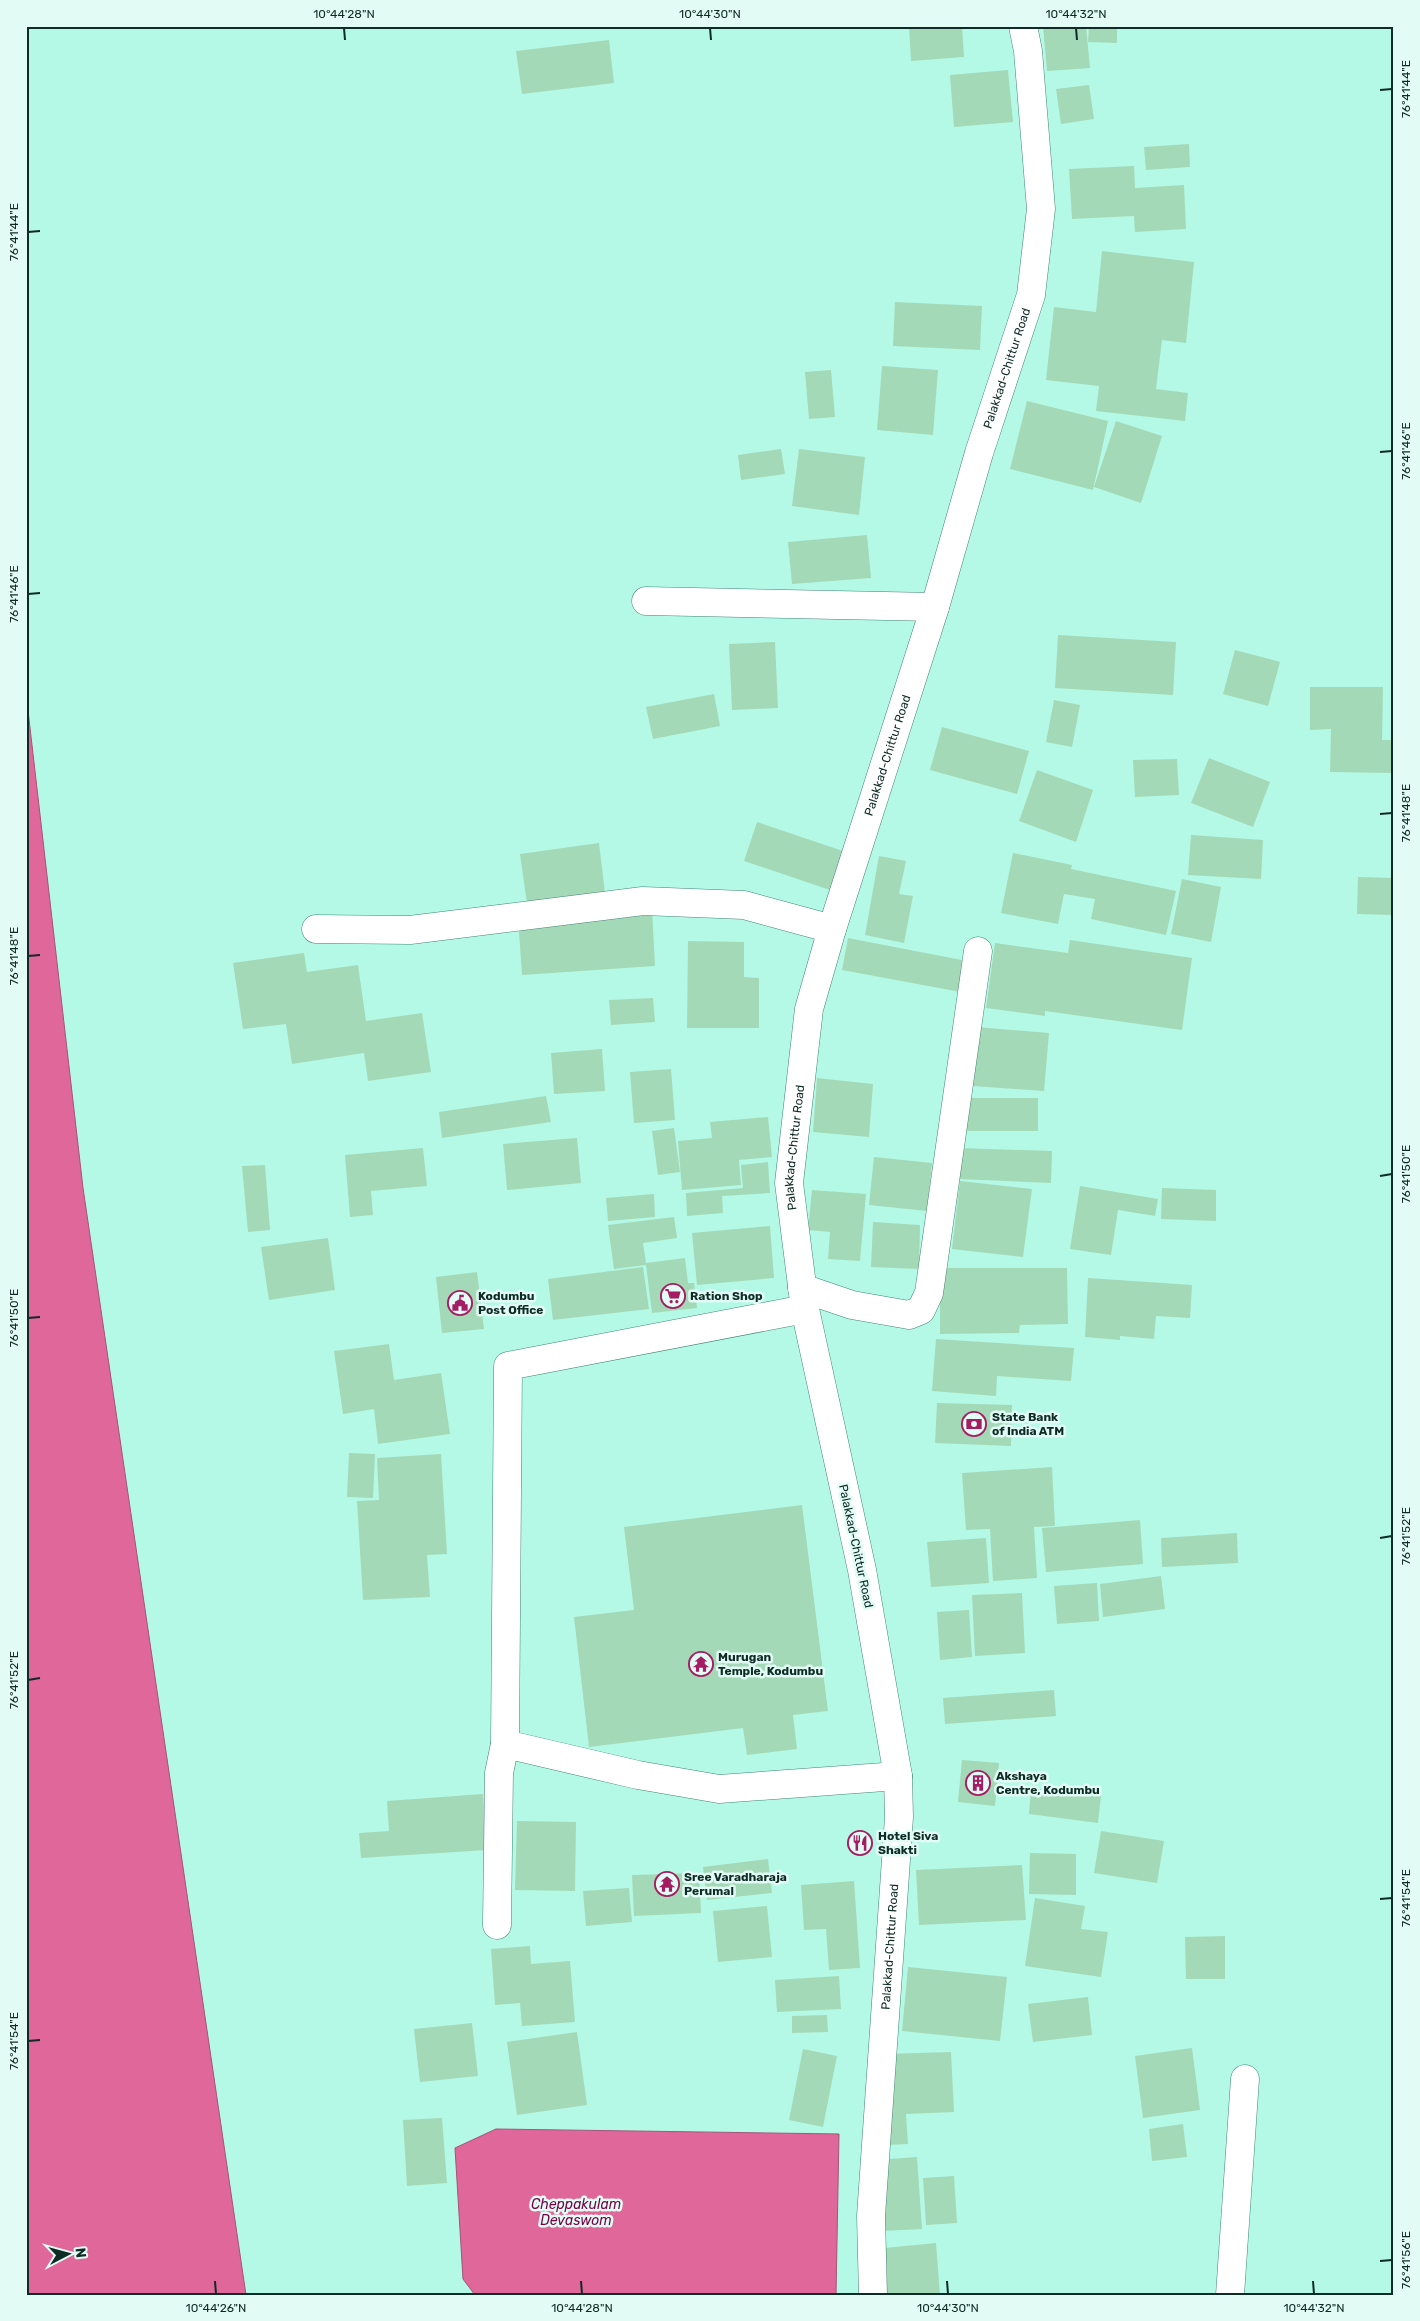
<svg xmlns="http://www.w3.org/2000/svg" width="1420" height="2321" viewBox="0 0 1420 2321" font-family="Rubik,sans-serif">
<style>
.water{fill:#e0679a;stroke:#a15577}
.building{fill:#a4d9b7}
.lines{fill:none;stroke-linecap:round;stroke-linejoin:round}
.street-casing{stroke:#428575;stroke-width:29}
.secondary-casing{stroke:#428575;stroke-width:29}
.street{stroke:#fff;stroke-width:28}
.secondary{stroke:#fff;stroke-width:28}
.ticks{fill:none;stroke:#0f2b25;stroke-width:2}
.labels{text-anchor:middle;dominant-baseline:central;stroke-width:5;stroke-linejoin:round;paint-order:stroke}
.street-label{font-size:12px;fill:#0f2b25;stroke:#e2fcf5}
.poi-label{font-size:12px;font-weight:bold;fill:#0f2b25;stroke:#e2fcf5;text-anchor:start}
.water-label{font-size:14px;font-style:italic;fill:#760042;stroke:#e2fcf5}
.neatline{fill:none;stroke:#0f2b25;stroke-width:2}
.ticks-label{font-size:12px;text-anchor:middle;fill:#0f2b25}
</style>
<rect width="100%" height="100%" fill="#b4f9e6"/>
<g class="water">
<path d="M 26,693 L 83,1188 L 246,2295 L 26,2295 Z"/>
<path d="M 496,2129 L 839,2134 L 836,2295 L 475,2295 L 463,2279 L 455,2148 Z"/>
</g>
<g class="building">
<path d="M 909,26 L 962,26 L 964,57 L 911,61 Z"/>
<path d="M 1043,26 L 1086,26 L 1090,68 L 1047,71 Z"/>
<path d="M 1089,26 L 1117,26 L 1117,43 L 1088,42 Z"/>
<path d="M 609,40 L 614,83 L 522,94 L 516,51 Z"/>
<path d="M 1008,70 L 1013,122 L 954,127 L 950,75 Z"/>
<path d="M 1089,85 L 1094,119 L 1061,124 L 1056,89 Z"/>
<path d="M 1189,144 L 1190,167 L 1146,170 L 1144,147 Z"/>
<path d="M 1134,166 L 1135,188 L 1184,185 L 1186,229 L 1135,232 L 1134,216 L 1072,219 L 1069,169 Z"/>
<path d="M 1102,251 L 1194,262 L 1186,343 L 1162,340 L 1156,389 L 1188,393 L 1185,421 L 1096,411 L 1099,386 L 1046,380 L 1054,307 L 1096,312 Z"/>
<path d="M 895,302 L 982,306 L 980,350 L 893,346 Z"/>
<path d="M 882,366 L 938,370 L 933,435 L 877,430 Z"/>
<path d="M 831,370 L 835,417 L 809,419 L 805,372 Z"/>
<path d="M 1027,401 L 1108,421 L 1093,490 L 1010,469 Z"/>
<path d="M 1116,421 L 1162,436 L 1141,503 L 1094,487 Z"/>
<path d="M 781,449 L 785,474 L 741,480 L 738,455 Z"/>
<path d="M 799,449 L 865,457 L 859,515 L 792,506 Z"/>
<path d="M 867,535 L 871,578 L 792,584 L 788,542 Z"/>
<path d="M 1058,635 L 1176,642 L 1173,695 L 1055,688 Z"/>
<path d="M 775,642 L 778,708 L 732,710 L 729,644 Z"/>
<path d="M 1235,650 L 1280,662 L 1268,706 L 1223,694 Z"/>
<path d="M 1310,687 L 1383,687 L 1382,740 L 1394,740 L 1394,773 L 1330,772 L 1331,729 L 1310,730 Z"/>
<path d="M 714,694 L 720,726 L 653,739 L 646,707 Z"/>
<path d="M 1054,700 L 1080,705 L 1072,747 L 1046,742 Z"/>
<path d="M 942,727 L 1029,751 L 1017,794 L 930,770 Z"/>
<path d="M 1209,758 L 1270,782 L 1253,827 L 1191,803 Z"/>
<path d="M 1177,759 L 1179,795 L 1135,797 L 1133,760 Z"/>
<path d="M 1037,770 L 1093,790 L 1076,842 L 1019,821 Z"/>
<path d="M 757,822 L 843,851 L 830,890 L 744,861 Z"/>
<path d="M 1191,835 L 1263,840 L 1261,879 L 1188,875 Z"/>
<path d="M 599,843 L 605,893 L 527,904 L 520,854 Z"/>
<path d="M 1013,853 L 1072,865 L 1071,869 L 1176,891 L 1166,935 L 1091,919 L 1095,899 L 1064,894 L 1058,924 L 1001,913 Z"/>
<path d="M 879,856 L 906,861 L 899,894 L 913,896 L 904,943 L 865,935 Z"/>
<path d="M 1358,877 L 1394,878 L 1393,915 L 1357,914 Z"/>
<path d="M 1182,879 L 1221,887 L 1211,942 L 1171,934 Z"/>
<path d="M 652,909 L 655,966 L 522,975 L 518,918 Z"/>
<path d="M 848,938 L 972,962 L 966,993 L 842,970 Z"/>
<path d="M 1070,940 L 1192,958 L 1182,1030 L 1045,1011 L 1045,1016 L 986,1008 L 995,943 L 1068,953 Z"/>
<path d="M 688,941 L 744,942 L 744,977 L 759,978 L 759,1028 L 687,1028 Z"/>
<path d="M 304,953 L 307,972 L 358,965 L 366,1021 L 422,1013 L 431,1072 L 368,1081 L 364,1053 L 292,1064 L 286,1024 L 243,1029 L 233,963 Z"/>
<path d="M 653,998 L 655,1022 L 611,1025 L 609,1000 Z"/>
<path d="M 977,1027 L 1049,1033 L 1044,1091 L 973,1086 Z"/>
<path d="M 602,1049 L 605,1091 L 554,1094 L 551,1053 Z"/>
<path d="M 671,1069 L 675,1120 L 634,1123 L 630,1072 Z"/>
<path d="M 817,1078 L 873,1084 L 869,1137 L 813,1132 Z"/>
<path d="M 546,1096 L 551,1122 L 442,1138 L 439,1112 Z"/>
<rect x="966" y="1098" width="72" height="33"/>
<path d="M 768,1117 L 772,1157 L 739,1160 L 741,1185 L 682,1190 L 678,1141 L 712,1138 L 710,1122 Z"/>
<path d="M 674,1128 L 680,1172 L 658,1175 L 652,1131 Z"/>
<path d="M 577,1138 L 581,1183 L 507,1190 L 503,1144 Z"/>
<path d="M 423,1148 L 427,1186 L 371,1191 L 373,1215 L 350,1217 L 345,1155 Z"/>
<path d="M 959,1148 L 1052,1151 L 1051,1183 L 958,1179 Z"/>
<path d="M 874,1157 L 932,1163 L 927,1211 L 869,1205 Z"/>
<path d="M 768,1162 L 770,1193 L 722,1196 L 723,1213 L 687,1216 L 686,1193 L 743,1188 L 741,1165 Z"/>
<path d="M 265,1165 L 270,1230 L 248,1232 L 242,1166 Z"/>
<path d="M 960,1181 L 1032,1189 L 1023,1257 L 952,1249 Z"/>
<path d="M 1080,1186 L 1158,1199 L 1155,1216 L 1118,1210 L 1111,1255 L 1070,1249 Z"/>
<path d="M 1162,1188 L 1216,1190 L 1216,1221 L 1161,1219 Z"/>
<path d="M 812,1190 L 866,1194 L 860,1261 L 828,1259 L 830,1232 L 808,1230 Z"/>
<path d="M 654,1194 L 655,1217 L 608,1221 L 606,1198 Z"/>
<path d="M 674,1217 L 677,1238 L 643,1243 L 646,1263 L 685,1258 L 688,1283 L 694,1283 L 697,1308 L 652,1313 L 646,1265 L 614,1269 L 608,1225 Z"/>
<path d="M 873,1222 L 920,1225 L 919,1269 L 871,1267 Z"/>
<path d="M 770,1226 L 774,1278 L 697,1285 L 692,1233 Z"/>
<path d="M 328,1238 L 335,1290 L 269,1300 L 261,1247 Z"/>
<path d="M 643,1267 L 649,1309 L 553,1320 L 548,1279 Z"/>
<path d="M 940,1268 L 1067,1268 L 1068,1324 L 1020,1325 L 1019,1333 L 940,1334 Z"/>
<path d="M 477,1272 L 484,1329 L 442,1333 L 436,1277 Z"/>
<path d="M 1088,1278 L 1192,1285 L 1190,1318 L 1156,1316 L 1154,1339 L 1120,1336 L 1120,1340 L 1085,1337 Z"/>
<path d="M 936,1339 L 1074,1348 L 1071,1381 L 997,1376 L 996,1396 L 932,1391 Z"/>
<path d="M 389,1344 L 394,1380 L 441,1373 L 450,1434 L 378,1444 L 374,1409 L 343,1414 L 334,1351 Z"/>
<path d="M 937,1403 L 1012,1405 L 1011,1446 L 935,1443 Z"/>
<path d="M 349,1453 L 375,1454 L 373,1498 L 347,1497 Z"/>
<path d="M 441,1454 L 447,1554 L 427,1555 L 430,1597 L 363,1600 L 357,1501 L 379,1500 L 377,1458 Z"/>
<path d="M 1052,1467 L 1055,1526 L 1034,1527 L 1037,1578 L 993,1581 L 990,1529 L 966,1530 L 962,1473 Z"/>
<path d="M 802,1505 L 828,1711 L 793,1715 L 797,1749 L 747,1755 L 743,1728 L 589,1747 L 574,1617 L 634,1610 L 624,1527 Z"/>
<path d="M 1140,1520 L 1143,1564 L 1046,1572 L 1042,1528 Z"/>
<path d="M 1237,1533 L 1238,1563 L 1162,1567 L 1161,1538 Z"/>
<path d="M 986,1538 L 989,1583 L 931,1587 L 927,1542 Z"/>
<path d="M 1161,1576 L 1165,1609 L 1103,1617 L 1100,1584 Z"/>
<path d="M 1097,1583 L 1099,1621 L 1057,1624 L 1054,1586 Z"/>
<path d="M 1022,1593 L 1025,1653 L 975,1656 L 972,1595 Z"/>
<path d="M 969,1610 L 972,1657 L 940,1660 L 937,1612 Z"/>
<path d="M 1054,1690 L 1056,1716 L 945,1724 L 943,1698 Z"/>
<path d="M 962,1760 L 999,1763 L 995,1806 L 958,1802 Z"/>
<path d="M 1031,1788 L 1101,1796 L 1098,1823 L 1029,1814 Z"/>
<path d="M 483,1794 L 487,1850 L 361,1858 L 359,1833 L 389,1831 L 387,1801 Z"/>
<path d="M 517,1821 L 576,1822 L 575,1891 L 515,1890 Z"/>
<path d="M 1101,1831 L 1164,1841 L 1157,1883 L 1094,1873 Z"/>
<path d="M 1030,1853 L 1076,1854 L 1076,1895 L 1029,1894 Z"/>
<path d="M 768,1859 L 772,1893 L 707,1900 L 703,1867 Z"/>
<path d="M 1022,1865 L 1026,1920 L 919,1925 L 916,1870 Z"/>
<path d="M 699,1873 L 701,1913 L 634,1916 L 632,1875 Z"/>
<path d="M 854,1881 L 860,1968 L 829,1970 L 826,1929 L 804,1930 L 801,1885 Z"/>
<path d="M 629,1888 L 632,1922 L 586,1926 L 583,1891 Z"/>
<path d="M 1035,1898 L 1085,1906 L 1081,1929 L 1108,1932 L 1101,1977 L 1025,1966 Z"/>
<path d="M 767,1906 L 772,1957 L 718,1962 L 713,1911 Z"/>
<path d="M 1225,1936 L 1225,1979 L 1186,1979 L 1185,1937 Z"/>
<path d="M 530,1946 L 531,1964 L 570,1961 L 575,2022 L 522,2026 L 520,2003 L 495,2005 L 491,1949 Z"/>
<path d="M 908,1967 L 1007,1977 L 1000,2041 L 902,2031 Z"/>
<path d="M 839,1976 L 841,2009 L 777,2012 L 775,1980 Z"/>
<path d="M 1088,1997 L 1092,2035 L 1033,2042 L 1028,2004 Z"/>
<path d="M 827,2015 L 828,2032 L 792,2033 L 792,2016 Z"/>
<path d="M 472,2023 L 478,2076 L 420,2082 L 414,2029 Z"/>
<path d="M 577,2032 L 587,2105 L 517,2115 L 507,2042 Z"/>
<path d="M 1192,2048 L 1200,2110 L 1143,2118 L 1135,2056 Z"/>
<path d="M 803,2049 L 837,2056 L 823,2127 L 789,2120 Z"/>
<path d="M 951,2052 L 954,2112 L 906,2114 L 908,2144 L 888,2145 L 884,2054 Z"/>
<path d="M 442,2118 L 447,2183 L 407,2186 L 403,2120 Z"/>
<path d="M 1183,2124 L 1187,2157 L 1152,2161 L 1149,2129 Z"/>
<path d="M 917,2157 L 922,2229 L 882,2231 L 877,2160 Z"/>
<path d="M 954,2176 L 957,2223 L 926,2225 L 923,2178 Z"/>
<path d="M 936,2243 L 940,2295 L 887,2295 L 884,2248 Z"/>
</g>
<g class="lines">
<defs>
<g id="street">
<path d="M 646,601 L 935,607"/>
<path d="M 316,929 L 410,930 L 643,901 L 744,905 L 832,929"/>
<path d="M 802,1288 L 852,1305 L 909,1315 L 921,1310 L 929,1293 L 978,951"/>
<path d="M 505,1744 L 638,1775 L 719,1789 L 898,1776"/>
<path d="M 497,1925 L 499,1773 L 505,1744 L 508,1366 L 805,1309"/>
<path d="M 1230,2295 L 1245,2079"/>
</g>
<g id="secondary">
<path id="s1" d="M 873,2295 L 871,2216 L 899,1817 L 898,1776 L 862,1570 L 805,1309 L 789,1183 L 809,1009 L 832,929 L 935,607 L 979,453 L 1031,295 L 1041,209 L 1028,51 L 1023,26"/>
</g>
</defs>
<use href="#street" class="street-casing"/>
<use href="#secondary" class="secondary-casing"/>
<use href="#street" class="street"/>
<use href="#secondary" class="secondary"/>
</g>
<path class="ticks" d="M 344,28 L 345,40M 710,28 L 711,40M 1076,28 L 1077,40M 1380,90 L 1392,89M 28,232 L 40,231M 1380,452 L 1392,451M 28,594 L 40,593M 1380,814 L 1392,813M 28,956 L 40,955M 1380,1176 L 1392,1174M 28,1318 L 40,1317M 1380,1538 L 1392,1536M 28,1680 L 40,1678M 1380,1899 L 1392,1898M 28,2041 L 40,2040M 1380,2261 L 1392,2260M 215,2281 L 216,2294M 581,2281 L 582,2294M 947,2281 L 948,2294M 1313,2281 L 1314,2294"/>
<defs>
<symbol id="supermarket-ring" viewBox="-11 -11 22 22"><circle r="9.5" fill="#e2fcf5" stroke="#a61c62" stroke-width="1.5"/><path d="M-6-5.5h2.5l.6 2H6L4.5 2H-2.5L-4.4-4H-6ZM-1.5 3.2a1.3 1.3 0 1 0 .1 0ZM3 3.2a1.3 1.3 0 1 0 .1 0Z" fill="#a61c62"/></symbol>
<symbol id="civic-ring" viewBox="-11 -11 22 22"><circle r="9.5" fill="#e2fcf5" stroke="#a61c62" stroke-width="1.5"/><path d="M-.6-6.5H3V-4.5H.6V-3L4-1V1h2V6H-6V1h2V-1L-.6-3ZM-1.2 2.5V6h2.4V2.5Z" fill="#a61c62"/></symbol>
<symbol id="bank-ring" viewBox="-11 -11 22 22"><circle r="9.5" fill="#e2fcf5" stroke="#a61c62" stroke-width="1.5"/><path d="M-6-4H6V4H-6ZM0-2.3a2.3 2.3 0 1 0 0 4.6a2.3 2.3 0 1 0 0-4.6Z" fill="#a61c62"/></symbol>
<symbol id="temple-ring" viewBox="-11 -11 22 22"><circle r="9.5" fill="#e2fcf5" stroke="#a61c62" stroke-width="1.5"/><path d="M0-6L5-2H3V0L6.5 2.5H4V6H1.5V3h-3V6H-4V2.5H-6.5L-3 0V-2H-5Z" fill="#a61c62"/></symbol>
<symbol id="building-ring" viewBox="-11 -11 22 22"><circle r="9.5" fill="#e2fcf5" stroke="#a61c62" stroke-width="1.5"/><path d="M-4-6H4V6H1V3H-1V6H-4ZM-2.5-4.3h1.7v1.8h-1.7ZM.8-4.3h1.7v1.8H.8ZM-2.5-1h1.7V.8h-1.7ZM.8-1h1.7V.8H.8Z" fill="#a61c62"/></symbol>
<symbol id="restaurant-ring" viewBox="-11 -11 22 22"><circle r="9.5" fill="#e2fcf5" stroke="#a61c62" stroke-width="1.5"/><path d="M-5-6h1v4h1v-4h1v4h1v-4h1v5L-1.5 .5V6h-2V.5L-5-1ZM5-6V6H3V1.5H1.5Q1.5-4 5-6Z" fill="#a61c62"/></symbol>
</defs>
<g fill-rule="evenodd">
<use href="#supermarket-ring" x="659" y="1282" width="28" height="28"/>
<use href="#civic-ring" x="446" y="1289" width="28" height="28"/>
<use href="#bank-ring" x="960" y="1410" width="28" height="28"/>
<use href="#temple-ring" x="687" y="1650" width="28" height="28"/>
<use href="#building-ring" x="964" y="1769" width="28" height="28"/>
<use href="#restaurant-ring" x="846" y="1829" width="28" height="28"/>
<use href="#temple-ring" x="653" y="1870" width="28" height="28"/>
</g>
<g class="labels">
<g class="street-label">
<text stroke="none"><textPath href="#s1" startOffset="1969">Palakkad-Chittur Road</textPath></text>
<text stroke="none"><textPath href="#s1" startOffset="1564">Palakkad-Chittur Road</textPath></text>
<text stroke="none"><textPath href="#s1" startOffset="1159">Palakkad-Chittur Road</textPath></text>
<text transform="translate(856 1546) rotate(78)">Palakkad-Chittur Road</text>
<text stroke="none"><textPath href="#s1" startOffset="349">Palakkad-Chittur Road</textPath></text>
</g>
<g class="poi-label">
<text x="478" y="1296">Kodumbu<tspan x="478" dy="14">Post Office</tspan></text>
<text x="690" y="1296">Ration Shop</text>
<text x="992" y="1417">State Bank<tspan x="992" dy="14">of India ATM</tspan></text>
<text x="718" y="1657">Murugan<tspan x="718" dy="14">Temple, Kodumbu</tspan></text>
<text x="996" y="1776">Akshaya<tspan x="996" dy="14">Centre, Kodumbu</tspan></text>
<text x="878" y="1836">Hotel Siva<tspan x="878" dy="14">Shakti</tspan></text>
<text x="684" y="1877">Sree Varadharaja<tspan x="684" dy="14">Perumal</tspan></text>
</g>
<g class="water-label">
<text x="576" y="2204">Cheppakulam<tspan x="576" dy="16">Devaswom</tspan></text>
</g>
</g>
<rect width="1420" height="2321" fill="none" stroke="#e2fcf5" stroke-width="55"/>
<g transform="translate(68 2254) rotate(84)" stroke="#e2fcf5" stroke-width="4" paint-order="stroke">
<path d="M0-4L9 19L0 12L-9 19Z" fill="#0f2b25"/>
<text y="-8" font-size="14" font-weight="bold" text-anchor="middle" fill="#0f2b25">N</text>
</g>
<rect x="28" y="28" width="1364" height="2266" class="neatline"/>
<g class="ticks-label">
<text x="344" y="18">10°44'28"N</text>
<text x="710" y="18">10°44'30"N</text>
<text x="1076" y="18">10°44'32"N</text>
<text transform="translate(1406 89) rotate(-90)" y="4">76°41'44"E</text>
<text transform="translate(14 232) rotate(-90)" y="4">76°41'44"E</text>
<text transform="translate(1406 451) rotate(-90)" y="4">76°41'46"E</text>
<text transform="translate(14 594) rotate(-90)" y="4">76°41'46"E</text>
<text transform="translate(1406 813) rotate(-90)" y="4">76°41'48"E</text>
<text transform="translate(14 956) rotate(-90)" y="4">76°41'48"E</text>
<text transform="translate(1406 1174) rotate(-90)" y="4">76°41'50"E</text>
<text transform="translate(14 1318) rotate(-90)" y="4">76°41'50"E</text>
<text transform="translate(1406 1536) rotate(-90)" y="4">76°41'52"E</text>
<text transform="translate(14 1680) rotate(-90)" y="4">76°41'52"E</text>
<text transform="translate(1406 1898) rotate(-90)" y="4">76°41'54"E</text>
<text transform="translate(14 2041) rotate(-90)" y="4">76°41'54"E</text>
<text transform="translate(1406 2260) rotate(-90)" y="4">76°41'56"E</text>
<text x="216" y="2312">10°44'26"N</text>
<text x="582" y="2312">10°44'28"N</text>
<text x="948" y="2312">10°44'30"N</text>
<text x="1314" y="2312">10°44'32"N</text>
</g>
</svg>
